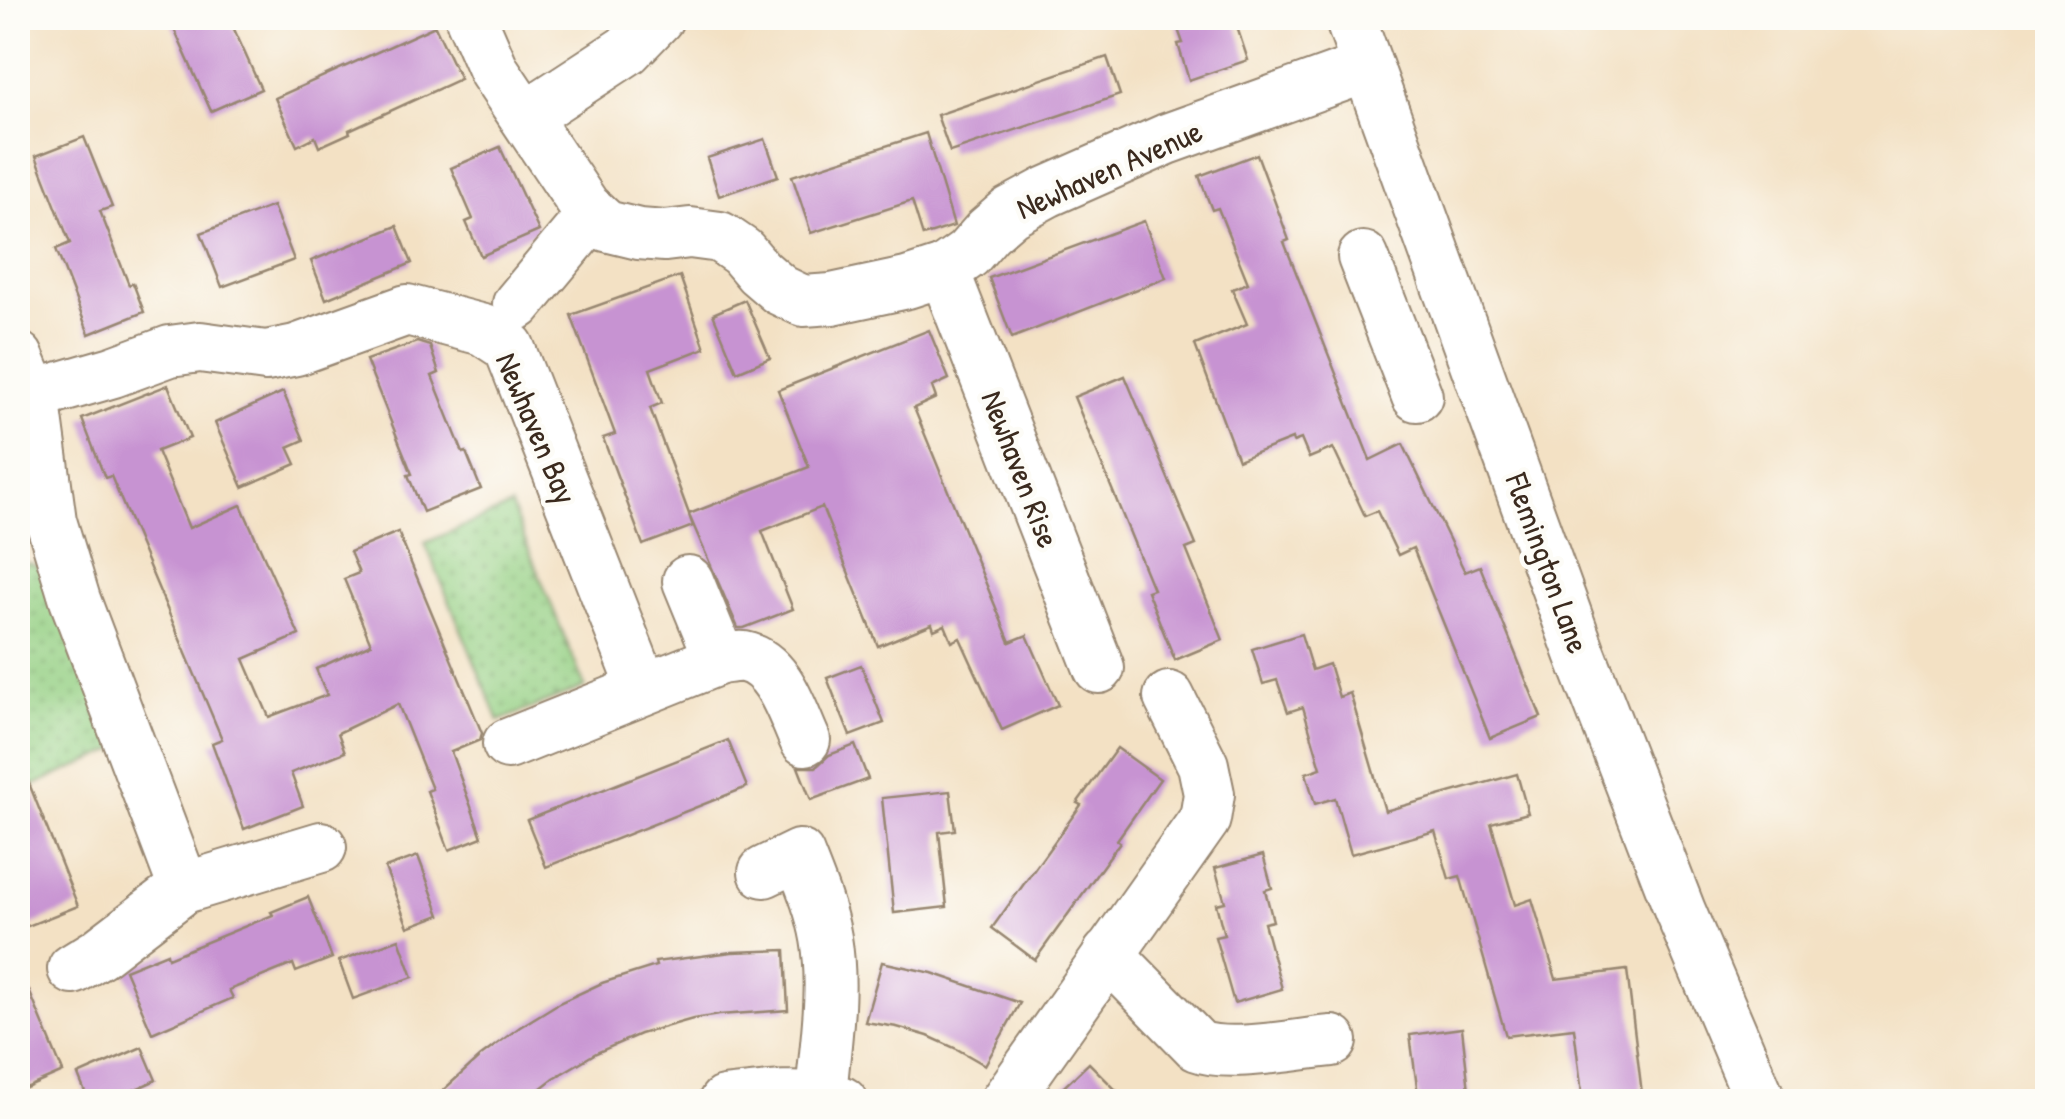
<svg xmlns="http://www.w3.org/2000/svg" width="2065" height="1119" viewBox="0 0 2065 1119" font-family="'Patrick Hand',sans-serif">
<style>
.grass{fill:url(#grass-dots);stroke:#687d51;stroke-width:2.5}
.building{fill:#c793d2}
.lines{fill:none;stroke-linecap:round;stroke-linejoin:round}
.minor-casing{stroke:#978671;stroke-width:54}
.minor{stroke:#fff;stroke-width:50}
.labels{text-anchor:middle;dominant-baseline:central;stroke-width:9;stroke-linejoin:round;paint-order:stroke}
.street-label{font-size:32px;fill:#3b2a1e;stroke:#fdfcf7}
</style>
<defs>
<pattern id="grass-dots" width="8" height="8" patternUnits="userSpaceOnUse" patternTransform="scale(2.5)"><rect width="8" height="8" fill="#95d084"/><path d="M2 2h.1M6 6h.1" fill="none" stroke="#7ba96b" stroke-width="1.8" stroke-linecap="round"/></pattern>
</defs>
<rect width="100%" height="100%" fill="#fdfcf7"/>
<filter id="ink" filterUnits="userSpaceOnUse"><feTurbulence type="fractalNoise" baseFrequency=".01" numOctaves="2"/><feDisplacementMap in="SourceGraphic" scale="20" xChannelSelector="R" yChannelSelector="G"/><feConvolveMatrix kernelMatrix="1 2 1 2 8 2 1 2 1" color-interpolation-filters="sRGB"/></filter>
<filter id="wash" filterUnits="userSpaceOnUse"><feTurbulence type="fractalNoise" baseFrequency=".0048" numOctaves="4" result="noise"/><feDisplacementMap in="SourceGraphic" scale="40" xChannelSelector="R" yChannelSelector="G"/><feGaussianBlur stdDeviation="2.25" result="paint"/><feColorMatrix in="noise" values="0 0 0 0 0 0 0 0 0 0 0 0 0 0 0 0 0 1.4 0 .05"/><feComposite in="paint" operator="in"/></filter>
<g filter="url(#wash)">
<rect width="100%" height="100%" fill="#f3e1c4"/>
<g class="grass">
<path d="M 511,506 L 585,687 L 499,721 L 425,543 Z"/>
<path d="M 30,563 L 54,575 L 120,748 L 18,792 L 18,565 Z"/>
</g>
<g id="blocks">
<g class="building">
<path d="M 169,18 L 229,18 L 261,89 L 211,111 Z"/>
<path d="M 1174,18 L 1234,18 L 1248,60 L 1189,80 L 1178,44 L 1183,43 Z"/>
<path d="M 435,26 L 460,79 L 349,130 L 350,133 L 319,147 L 315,137 L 297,146 L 275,98 Z"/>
<path d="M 1107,57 L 1120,95 L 950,152 L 937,115 Z"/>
<path d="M 926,133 L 954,226 L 923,236 L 912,201 L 811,233 L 792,176 Z"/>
<path d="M 84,137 L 112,207 L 100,211 L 129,285 L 133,283 L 144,312 L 89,334 L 56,249 L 70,243 L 36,156 Z"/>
<path d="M 765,139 L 778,176 L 719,196 L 707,158 Z"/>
<path d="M 500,147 L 539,231 L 481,256 L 466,222 L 473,219 L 451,168 Z"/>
<path d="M 1257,154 L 1289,240 L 1284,242 L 1370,460 L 1403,444 L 1465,572 L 1480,566 L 1541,717 L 1490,738 L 1413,548 L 1398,555 L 1377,511 L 1365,516 L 1333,448 L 1309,458 L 1301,439 L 1293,442 L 1292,439 L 1238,460 L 1195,345 L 1247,324 L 1232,289 L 1248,283 L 1218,208 L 1212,210 L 1199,176 Z"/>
<path d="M 273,206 L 294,260 L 222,287 L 201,233 Z"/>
<path d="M 1144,221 L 1166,278 L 1012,338 L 989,278 Z"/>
<path d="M 397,226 L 412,263 L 326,299 L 311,261 Z"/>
<path d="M 680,276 L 705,348 L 650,369 L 662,403 L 650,408 L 689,514 L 809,467 L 778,390 L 929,330 L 949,379 L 932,387 L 936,398 L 914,408 L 1010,642 L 1027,635 L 1058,705 L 1002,730 L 960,638 L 952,642 L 945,625 L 934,630 L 932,624 L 878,646 L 822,507 L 762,531 L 793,609 L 744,628 L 738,628 L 689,515 L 693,526 L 643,545 L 603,438 L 615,434 L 571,315 Z"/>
<path d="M 745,300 L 770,358 L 737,372 L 713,314 Z"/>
<path d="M 417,342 L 430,346 L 439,373 L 432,376 L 463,453 L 466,452 L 481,489 L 423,512 L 408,475 L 412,474 L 366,360 Z"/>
<path d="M 1125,376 L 1196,545 L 1186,549 L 1223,640 L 1175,660 L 1147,591 L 1153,589 L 1074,397 Z"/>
<path d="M 168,385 L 190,438 L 157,451 L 189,528 L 241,505 L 299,635 L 244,659 L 269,717 L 327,695 L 316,669 L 371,644 L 344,579 L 359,573 L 350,552 L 398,532 L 482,733 L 480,740 L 451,752 L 482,837 L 449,850 L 427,791 L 432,789 L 398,704 L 338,733 L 345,752 L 291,773 L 303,806 L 244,829 L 212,743 L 222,739 L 111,476 L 105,478 L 82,419 Z"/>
<path d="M 283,392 L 304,440 L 288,447 L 296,464 L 243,487 L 215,423 Z"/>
<path d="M 1301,634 L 1312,670 L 1329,664 L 1339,697 L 1350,693 L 1385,811 L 1517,774 L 1528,813 L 1491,823 L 1515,905 L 1532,899 L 1556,979 L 1627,970 L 1643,1102 L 1583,1102 L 1574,1028 L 1506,1036 L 1460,876 L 1449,879 L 1435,831 L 1351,854 L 1335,798 L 1315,804 L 1306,773 L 1321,768 L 1303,707 L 1288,712 L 1277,680 L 1263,684 L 1252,649 Z"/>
<path d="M 861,665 L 884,723 L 850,736 L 827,678 Z"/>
<path d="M 728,740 L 747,787 L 546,867 L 527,820 Z"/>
<path d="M 855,745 L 868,779 L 811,800 L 798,767 L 816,767 L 829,755 Z"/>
<path d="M 1117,748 L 1160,779 L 1117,840 L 1120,842 L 1035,960 L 992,928 L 1081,805 L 1077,803 Z"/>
<path d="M 18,756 L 78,906 L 18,930 Z"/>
<path d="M 950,791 L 955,830 L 939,832 L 947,907 L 894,913 L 882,798 Z"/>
<path d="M 1263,855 L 1272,888 L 1265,890 L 1273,921 L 1264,923 L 1282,989 L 1234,1003 L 1215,937 L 1224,935 L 1216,904 L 1225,902 L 1215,868 Z"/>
<path d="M 418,856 L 440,915 L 408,927 L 385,868 Z"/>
<path d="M 308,897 L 332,958 L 296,972 L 293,964 L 229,990 L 233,998 L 152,1033 L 125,970 L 167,953 L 168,958 L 273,915 L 271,912 Z"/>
<path d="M 399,939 L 413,977 L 353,999 L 339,961 Z"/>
<path d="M 785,950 L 788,1010 L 719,1015 L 693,1019 L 640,1034 L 596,1053 L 554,1078 L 523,1102 L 430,1102 L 481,1056 L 520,1027 L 559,1003 L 602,983 L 656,966 L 655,962 L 732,952 Z"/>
<path d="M 882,962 L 932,973 L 1020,1003 L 985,1065 L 957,1049 L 928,1036 L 897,1027 L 865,1022 Z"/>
<path d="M 18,964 L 63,1072 L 26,1088 L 18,1066 Z"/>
<path d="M 1462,1028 L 1470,1099 L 1419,1102 L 1410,1035 Z"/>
<path d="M 142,1047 L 156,1080 L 107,1102 L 89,1102 L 78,1075 Z"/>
<path d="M 1089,1063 L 1128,1102 L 1048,1102 Z"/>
</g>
</g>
</g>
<g filter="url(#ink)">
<use href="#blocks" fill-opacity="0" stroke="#978671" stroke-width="2.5"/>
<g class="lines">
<defs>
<g id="minor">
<path d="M 471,18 L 494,71 L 585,207 L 606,226 L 639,234 L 665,236 L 690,233 L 720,237 L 742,252 L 759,272 L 780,290 L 803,301 L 832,299 L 907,283 L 944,271 L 968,254 L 988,231 L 1010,212 L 1047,192 L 1167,139 L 1367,67"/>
<path d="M 1350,18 L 1580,653 L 1680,911 L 1761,1102"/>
<path d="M 526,116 L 627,50 L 658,18"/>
<path d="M 1363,257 L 1417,396"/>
<path d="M 944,271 L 1099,668"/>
<path d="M 518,304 L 593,214"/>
<path d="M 18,357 L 34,395 L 51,521 L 75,600 L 184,888"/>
<path d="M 34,395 L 113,372 L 170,351 L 200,347 L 266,356 L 296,350 L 407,310 L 483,330 L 509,347 L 643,688"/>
<path d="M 688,581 L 720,659"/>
<path d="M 508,744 L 720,659 C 728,658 737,656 744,657 C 779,664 792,712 805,740"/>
<path d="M 764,872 L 799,855 C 810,883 821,909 826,938 C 835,990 825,1045 821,1096"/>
<path d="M 1108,954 L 1198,1046 C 1230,1058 1296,1044 1332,1041"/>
<path d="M 73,969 L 99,953 L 184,888 L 321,847"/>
<path d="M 724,1102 C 764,1097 803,1092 842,1102"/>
<path d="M 1005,1102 L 1205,819 L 1209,794 L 1203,765 L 1169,697"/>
</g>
</defs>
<use href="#minor" class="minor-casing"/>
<use href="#minor" class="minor"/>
</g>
</g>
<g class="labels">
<g class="street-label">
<text transform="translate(1109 169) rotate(-24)">Newhaven Avenue</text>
<text transform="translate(537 428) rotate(67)">Newhaven Bay</text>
<text transform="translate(1021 469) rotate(69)">Newhaven Rise</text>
<text transform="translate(1548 563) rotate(70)">Flemington Lane</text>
</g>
</g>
<rect width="2065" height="1119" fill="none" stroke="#fdfcf7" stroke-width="60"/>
</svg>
